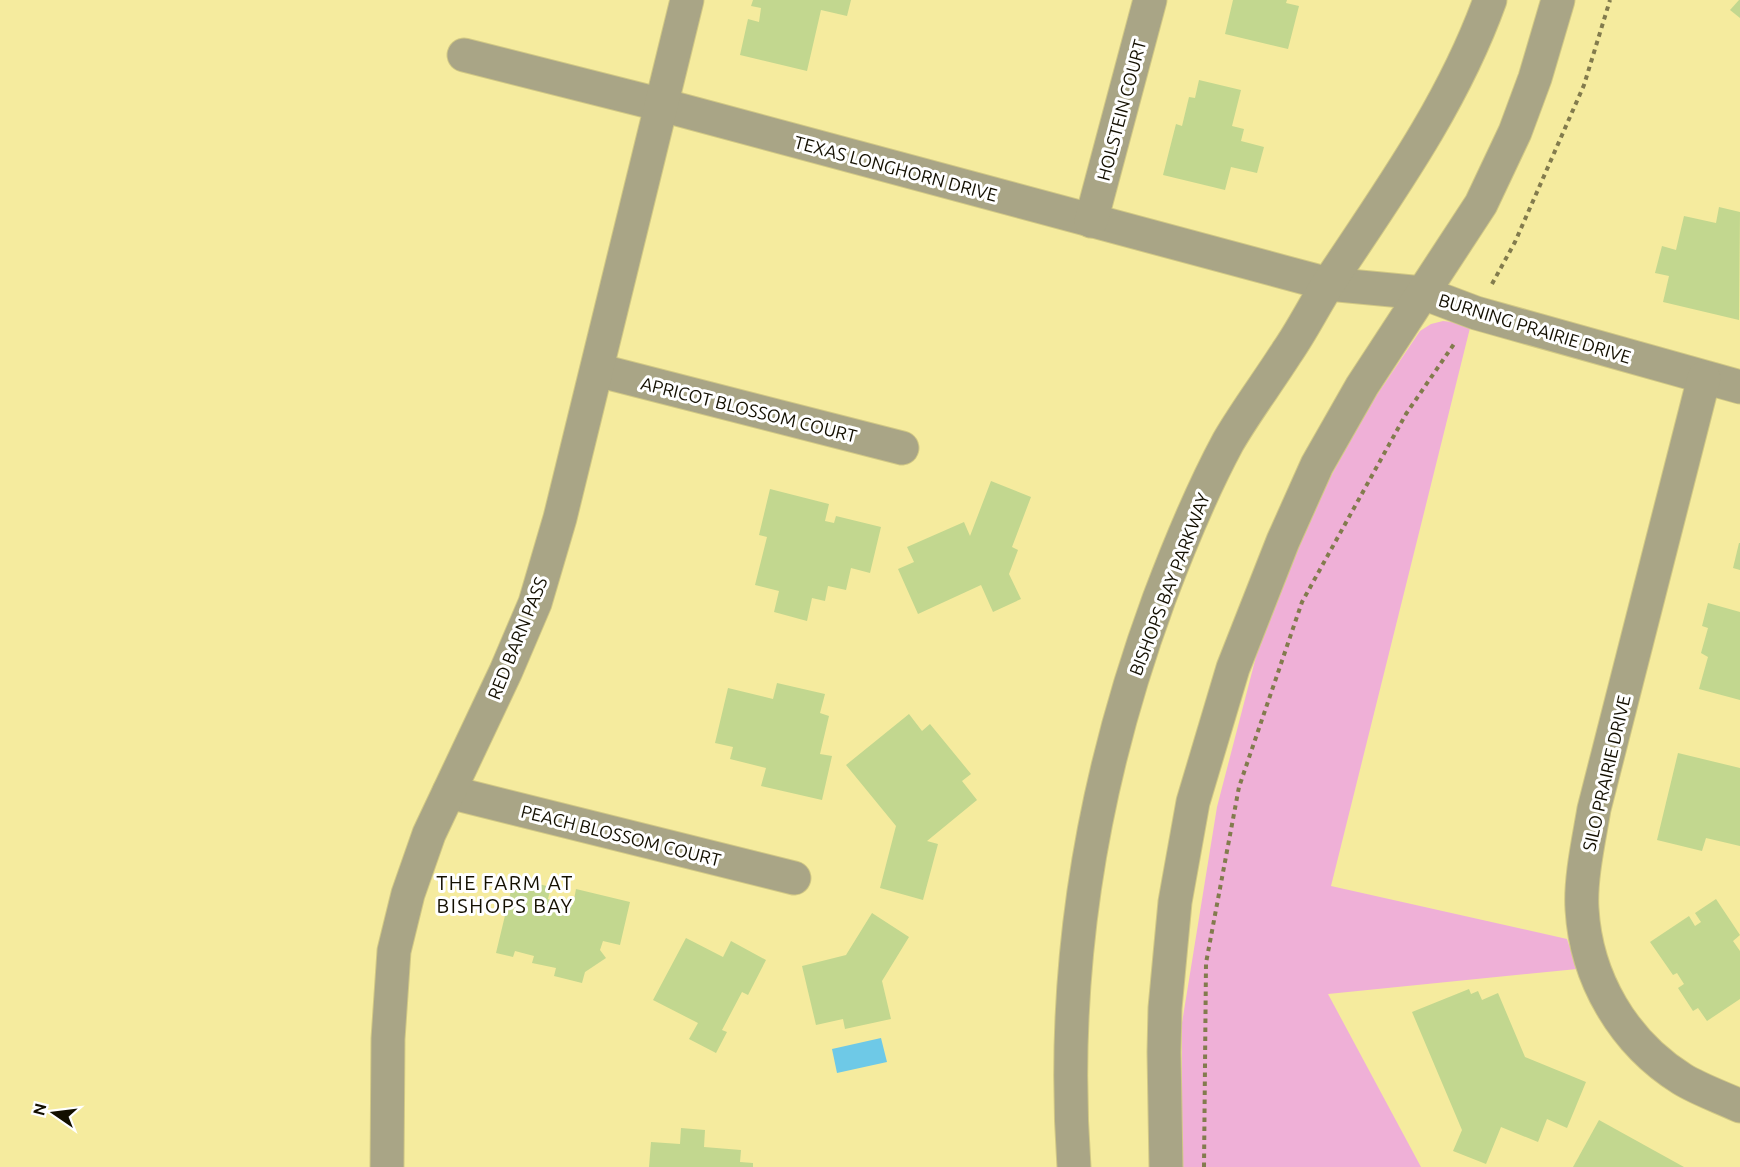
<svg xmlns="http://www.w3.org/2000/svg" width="1740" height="1167" viewBox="0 0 1740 1167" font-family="Ubuntu,sans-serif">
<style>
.green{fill:#efb0d7}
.water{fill:#6ec9e7}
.building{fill:#c2d78f}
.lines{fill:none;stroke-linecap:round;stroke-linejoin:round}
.street-casing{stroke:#d1c885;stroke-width:35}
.path{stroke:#827b4d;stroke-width:4;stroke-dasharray:4.5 4.5;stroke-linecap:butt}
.street{stroke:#a9a586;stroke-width:33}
.labels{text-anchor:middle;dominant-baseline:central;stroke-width:6;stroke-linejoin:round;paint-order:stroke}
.street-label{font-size:18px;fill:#130f00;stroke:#fff}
.neighbourhood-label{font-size:20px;letter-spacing:1.5px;fill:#130f00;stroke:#fff}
</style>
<rect width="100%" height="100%" fill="#f5eb9e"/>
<path class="green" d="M 1443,321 L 1471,324 L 1331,886 L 1567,939 L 1577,969 L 1328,994 L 1421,1167 L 1182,1167 L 1182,1023 L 1217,807 L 1258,649 L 1313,509 L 1368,408 L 1420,331 L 1431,324 Z"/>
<path class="water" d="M 881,1038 L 887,1062 L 837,1073 L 832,1049 Z"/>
<g class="building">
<path d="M 753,0 L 851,0 L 847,16 L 821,10 L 807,71 L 740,55 L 748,19 L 759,22 L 761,8 L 751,6 Z"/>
<path d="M 1233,0 L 1287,0 L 1286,3 L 1299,6 L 1288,49 L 1225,34 Z"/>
<path d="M 1739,0 L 1740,0 L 1740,18 L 1730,10 Z"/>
<path d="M 1199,80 L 1241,90 L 1232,126 L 1244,129 L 1241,141 L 1264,147 L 1257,173 L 1231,167 L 1225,190 L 1163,175 L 1176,124 L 1182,126 L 1189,97 L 1195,98 Z"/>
<path d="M 1719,207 L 1740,212 L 1739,320 L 1663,302 L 1669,276 L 1655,273 L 1662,246 L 1676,250 L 1684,216 L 1716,223 Z"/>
<path d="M 991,481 L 1031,497 L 1012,547 L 1018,550 L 1009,574 L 1021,599 L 993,612 L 981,585 L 918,614 L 898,569 L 914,562 L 907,547 L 964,522 L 970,536 Z"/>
<path d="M 770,489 L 829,504 L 825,521 L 834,523 L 836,516 L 881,527 L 870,573 L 851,568 L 846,590 L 828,586 L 825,601 L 812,598 L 807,621 L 774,612 L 779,591 L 755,585 L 767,537 L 759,535 Z"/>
<path d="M 1739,543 L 1740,543 L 1740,570 L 1733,568 Z"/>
<path d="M 1708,603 L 1740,612 L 1740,700 L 1699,689 L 1708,657 L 1701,653 L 1708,628 L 1702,626 Z"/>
<path d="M 777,683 L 825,694 L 820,713 L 829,716 L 820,754 L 832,756 L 822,800 L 761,786 L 766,768 L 730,759 L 733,747 L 715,743 L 728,688 L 773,699 Z"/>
<path d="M 909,714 L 922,731 L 930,724 L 971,774 L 962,781 L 977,800 L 927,841 L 938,844 L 923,900 L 880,888 L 896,826 L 846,765 Z"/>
<path d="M 1678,753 L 1740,768 L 1740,846 L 1706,838 L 1702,851 L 1657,840 Z"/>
<path d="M 514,878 L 551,887 L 548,899 L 573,905 L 576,889 L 630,902 L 620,945 L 603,941 L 600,950 L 606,958 L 585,972 L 582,983 L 554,976 L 556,968 L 532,963 L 534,956 L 515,951 L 513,957 L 496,953 Z"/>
<path d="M 1716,899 L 1740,935 L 1733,941 L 1740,951 L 1740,999 L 1707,1021 L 1698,1008 L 1693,1011 L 1678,988 L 1684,984 L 1677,973 L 1673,975 L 1650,942 L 1689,916 L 1695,926 L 1701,922 L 1695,913 Z"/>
<path d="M 872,913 L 909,937 L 882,981 L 891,1019 L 845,1029 L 843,1019 L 816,1025 L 802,966 L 846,955 Z"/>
<path d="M 686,938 L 723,957 L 731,941 L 766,960 L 748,995 L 742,992 L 722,1030 L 727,1032 L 716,1053 L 689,1039 L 698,1023 L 653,1000 Z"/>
<path d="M 1469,989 L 1471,994 L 1478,991 L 1482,1000 L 1498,993 L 1525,1057 L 1586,1082 L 1567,1128 L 1547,1119 L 1538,1142 L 1501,1127 L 1486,1164 L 1453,1151 L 1462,1130 L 1412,1012 Z"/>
<path d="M 1599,1120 L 1684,1167 L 1573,1167 Z"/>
<path d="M 681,1128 L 705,1130 L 704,1147 L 741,1150 L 740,1162 L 753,1163 L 753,1167 L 649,1167 L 651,1142 L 680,1144 Z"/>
</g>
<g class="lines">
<defs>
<g id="street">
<path d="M 464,55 L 662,105 L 1328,284 L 1423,293 L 1476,313 L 1740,387"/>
<path d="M 1091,221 L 1150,0"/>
<path d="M 597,370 L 902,448"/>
<path d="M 1704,378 L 1594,809 C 1589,839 1580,879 1582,909 C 1586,978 1623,1042 1682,1079 C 1700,1090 1721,1097 1740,1106"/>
<path d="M 449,792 L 794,878"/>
<path d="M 387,1167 L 388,1039 L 394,951 L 408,894 L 429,834 L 506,671 L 535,603 L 560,518 L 687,0"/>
<path d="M 1074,1167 C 1060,973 1092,781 1159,599 C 1179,546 1201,492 1228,442 C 1246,411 1268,382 1287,352 C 1303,329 1315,304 1330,281 C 1390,191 1453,103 1490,0"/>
<path d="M 1166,1167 L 1164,1052 L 1165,1008 L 1175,902 L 1193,802 L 1233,668 L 1283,541 L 1317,465 L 1362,386 L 1481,204 L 1515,132 L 1535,78 L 1558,0"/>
</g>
</defs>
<use href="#street" class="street-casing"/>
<g class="path">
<path d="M 1492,284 L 1515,242 L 1584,85 L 1610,0"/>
<path d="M 1204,1167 L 1206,963 L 1239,787 L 1302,602 L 1406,414 L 1456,341"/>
</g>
<use href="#street" class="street"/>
</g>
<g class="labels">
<g class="street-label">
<text transform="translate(1121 110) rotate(-75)">HOLSTEIN COURT</text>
<text transform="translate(896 168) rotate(15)">TEXAS LONGHORN DRIVE</text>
<text transform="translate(1535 328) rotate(17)">BURNING PRAIRIE DRIVE</text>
<text transform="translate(749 409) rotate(14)">APRICOT BLOSSOM COURT</text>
<text transform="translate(1169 584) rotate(-69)">BISHOPS BAY PARKWAY</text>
<text transform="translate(517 638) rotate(-68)">RED BARN PASS</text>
<text transform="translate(1606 773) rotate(-77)">SILO PRAIRIE DRIVE</text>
<text transform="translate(621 835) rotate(14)">PEACH BLOSSOM COURT</text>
</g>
<g class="neighbourhood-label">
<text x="505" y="882">THE FARM AT<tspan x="505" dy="23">BISHOPS BAY</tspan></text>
</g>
</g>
<g transform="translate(54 1113) rotate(284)" stroke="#ffffff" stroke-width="4.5" paint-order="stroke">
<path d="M0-4.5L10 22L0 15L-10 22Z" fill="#130f00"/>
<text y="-9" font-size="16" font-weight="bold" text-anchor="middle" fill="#130f00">N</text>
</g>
</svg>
